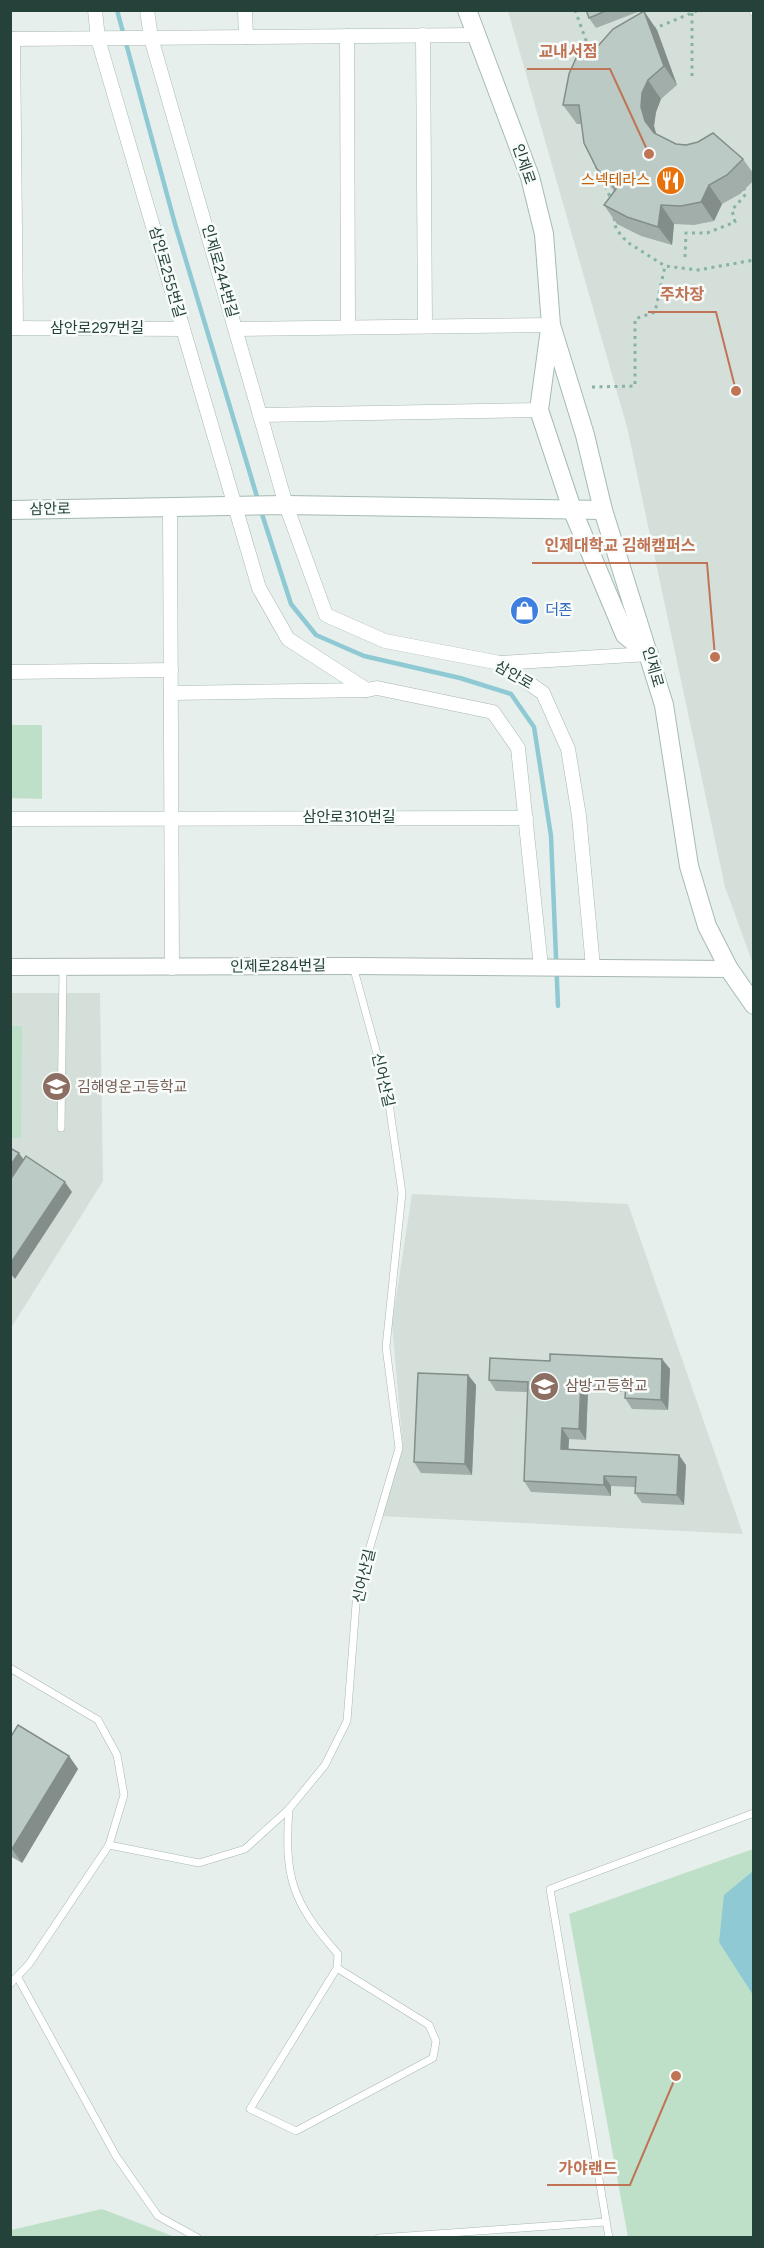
<svg xmlns="http://www.w3.org/2000/svg" width="764" height="2248" viewBox="0 0 764 2248" font-family="Figtree,'Noto Sans KR',sans-serif">
<style>
.built{fill:#d4dfda}
.green{fill:#bfe0c8}
.water{fill:#8ec9d4}
.lines{fill:none;stroke-linecap:round;stroke-linejoin:round}
.stream{stroke:#8ec9d4;stroke-width:4.5}
.service-casing{stroke:#a8b8b2;stroke-width:8}
.minor-casing{stroke:#a8b8b2;stroke-width:15}
.tertiary-casing{stroke:#a8b8b2;stroke-width:18}
.secondary-casing{stroke:#a4bbb3;stroke-width:20}
.path{stroke:#86b3a5;stroke-width:3;stroke-dasharray:3 4.5;stroke-linecap:butt}
.service{stroke:#fff;stroke-width:7}
.minor{stroke:#fff;stroke-width:14}
.tertiary{stroke:#fff;stroke-width:16}
.secondary{stroke:#fff;stroke-width:18}
.wall{fill:#a1aea9}
.shaded-wall{fill:#838d89}
.building{fill:#bbcac4;stroke:#838d89;stroke-width:1.5}
.labels{text-anchor:middle;dominant-baseline:central;stroke-width:5;stroke-linejoin:round;paint-order:stroke}
.street-label{font-size:15px;fill:#24423a;stroke:#f7fbf9}
.food-label{font-size:15px;fill:#c56008;stroke:#f7fbf9;text-anchor:end}
.shop-label{font-size:15px;fill:#366cbe;stroke:#f7fbf9;text-anchor:start}
.education-label{font-size:15px;fill:#785e54;stroke:#f7fbf9;text-anchor:start}
.leader{fill:none;stroke:#c07456;stroke-width:2}
.callout-dot{fill:#c07456;stroke:#f7fbf9;stroke-width:2}
.callout-label{font-size:16px;text-anchor:middle;font-weight:bold;fill:#c07456;stroke:#f7fbf9;stroke-width:5;stroke-linejoin:round;paint-order:stroke}
</style>
<rect width="100%" height="100%" fill="#e6efeb"/>
<g class="built">
<path d="M 508,11 L 753,11 L 753,964 L 725,887 L 627,427 Z"/>
<path d="M 11,993 L 100,993 L 103,1181 L 11,1328 Z"/>
<path d="M 412,1194 L 628,1204 L 743,1534 L 380,1516 L 403,1449 L 392,1324 Z"/>
</g>
<g class="green">
<path d="M 11,725 L 42,725 L 42,799 L 11,798 Z"/>
<path d="M 11,1026 L 22,1026 L 21,1138 L 11,1138 Z"/>
<path d="M 753,1849 L 753,2237 L 628,2237 L 569,1914 Z"/>
<path d="M 102,2209 L 175,2237 L 11,2237 L 11,2230 Z"/>
</g>
<path class="water" d="M 753,1871 L 753,1870 L 753,1995 L 719,1942 L 724,1895 Z"/>
<g class="lines">
<g class="stream">
<path d="M 117,10 L 175,224 L 258,500"/>
<path d="M 261,511 L 291,604 L 316,635 L 364,656 L 460,678 L 511,694 L 534,727 L 551,836 L 558,1006"/>
</g>
<defs>
<g id="service">
<path d="M 753,10 L 754,13"/>
<path d="M 61,1128 L 63,967"/>
<path d="M 10,1668 L 98,1720 L 117,1755 L 124,1795 L 109,1845"/>
<path d="M 289,1809 C 284,1878 292,1902 338,1954 L 337,1968 L 429,2025 L 436,2041 L 433,2058 L 296,2131 L 250,2109 L 337,1968"/>
<path d="M 18,1978 L 116,2156 L 158,2216 L 198,2238"/>
<path d="M 10,1984 L 29,1964 L 109,1845 L 199,1863 L 245,1849 L 289,1809 L 325,1765 L 347,1721 L 357,1591 L 399,1448 L 386,1347 L 402,1193 L 387,1090 L 353,966"/>
<path d="M 379,2238 L 605,2222"/>
<path d="M 609,2238 L 550,1889 L 754,1813"/>
</g>
<g id="minor">
<path d="M 95,10 L 98,39 L 259,588 L 288,639 L 367,690 L 377,688 L 493,712 L 518,748 L 541,967"/>
<path d="M 147,10 L 151,38 L 286,505 L 326,615 L 385,641 L 500,663 L 543,693 L 568,749 L 579,816 L 593,967"/>
<path d="M 245,10 L 246,37"/>
<path d="M 423,35 L 425,326"/>
<path d="M 347,36 L 348,327"/>
<path d="M 10,39 L 476,35"/>
<path d="M 13,39 L 16,328"/>
<path d="M 10,328 L 183,329"/>
<path d="M 237,329 L 551,325"/>
<path d="M 262,415 L 539,410"/>
<path d="M 170,507 L 172,968"/>
<path d="M 500,663 L 649,654"/>
<path d="M 10,672 L 171,670"/>
<path d="M 171,693 L 367,690"/>
<path d="M 10,819 L 526,818"/>
</g>
<path id="tertiary" d="M 10,967 L 353,966 L 729,969"/>
<g id="secondary">
<path d="M 467,10 L 530,177 L 544,234 L 551,325 L 585,435 L 603,510 L 664,705 L 689,866 L 707,926 L 729,969 L 754,1005"/>
<path d="M 550,329 L 539,410 L 572,509 L 625,635 L 649,654"/>
<path d="M 10,510 L 286,505 L 603,510"/>
</g>
</defs>
<use href="#service" class="service-casing"/>
<use href="#minor" class="minor-casing"/>
<use href="#tertiary" class="tertiary-casing"/>
<use href="#secondary" class="secondary-casing"/>
<g class="path">
<path d="M 575,10 L 591,54 L 594,53"/>
<path d="M 692,13 L 692,80"/>
<path d="M 653,29 L 699,10"/>
<path d="M 593,159 L 611,199"/>
<path d="M 614,218 L 616,229 L 627,242 L 665,266 L 698,270 L 754,260"/>
<path d="M 685,257 L 686,233 L 707,233 L 735,222 L 732,210 L 746,194 L 743,186"/>
<path d="M 592,387 L 635,386 L 635,319 L 655,312 L 665,266"/>
</g>
<use href="#service" class="service"/>
<use href="#minor" class="minor"/>
<use href="#tertiary" class="tertiary"/>
<use href="#secondary" class="secondary"/>
</g>
<g class="wall">
<path d="M 586,10 L 643,10 L 596,28 L 589,18 Z"/>
<path d="M 657,30 L 677,85 L 661,99 L 656,112 L 654,126 L 656,134 L 676,144 L 743,159 L 753,173 L 753,181 L 740,194 L 722,204 L 714,221 L 694,225 L 674,224 L 672,245 L 641,236 L 617,224 L 604,205 L 614,191 L 597,169 L 582,124 L 577,124 L 563,105 L 591,54 Z"/>
<path d="M 662,1359 L 670,1369 L 668,1410 L 632,1409 L 625,1398 L 625,1392 L 588,1390 L 586,1440 L 569,1439 L 568,1449 L 686,1465 L 684,1505 L 642,1503 L 635,1493 L 635,1487 L 611,1486 L 611,1496 L 531,1492 L 524,1481 L 528,1392 L 496,1391 L 489,1380 L 550,1361 Z"/>
<path d="M 468,1375 L 476,1385 L 472,1475 L 421,1473 L 414,1462 Z"/>
<path d="M 10,1738 L 69,1756 L 78,1769 L 22,1863 L 10,1856 Z"/>
</g>
<g class="shaded-wall">
<path d="M 644,11 L 657,30 L 677,85 L 664,66 Z"/>
<path d="M 648,80 L 661,99 L 656,112 L 654,126 L 658,140 L 645,121 L 641,107 L 642,93 Z"/>
<path d="M 709,185 L 722,204 L 714,221 L 701,202 Z"/>
<path d="M 661,205 L 674,224 L 672,245 L 658,227 Z"/>
<path d="M 19,1153 L 26,1163 L 10,1187 L 10,1166 Z"/>
<path d="M 65,1182 L 72,1192 L 15,1279 L 10,1273 L 10,1264 Z"/>
<path d="M 662,1359 L 670,1369 L 668,1410 L 661,1400 Z"/>
<path d="M 468,1375 L 476,1385 L 472,1475 L 465,1464 Z"/>
<path d="M 581,1380 L 588,1390 L 586,1440 L 579,1429 Z"/>
<path d="M 562,1428 L 569,1439 L 568,1459 L 561,1449 Z"/>
<path d="M 679,1455 L 686,1465 L 684,1505 L 677,1495 Z"/>
<path d="M 604,1476 L 611,1486 L 611,1496 L 604,1485 Z"/>
<path d="M 69,1756 L 78,1769 L 22,1863 L 12,1849 Z"/>
</g>
<g class="building">
<path d="M 586,10 L 608,10 L 589,18 Z"/>
<path d="M 644,11 L 664,66 L 648,80 L 642,93 L 641,107 L 645,121 L 654,133 L 676,144 L 686,145 L 698,142 L 713,133 L 743,159 L 727,175 L 709,185 L 701,202 L 681,206 L 661,205 L 658,227 L 627,217 L 604,205 L 616,189 L 597,169 L 584,143 L 579,105 L 563,105 L 569,74 L 581,47 L 591,54 L 613,29 Z"/>
<path d="M 10,1148 L 19,1153 L 10,1166 Z"/>
<path d="M 26,1156 L 65,1182 L 10,1264 L 10,1180 Z"/>
<path d="M 550,1354 L 662,1359 L 661,1400 L 625,1398 L 626,1382 L 581,1380 L 579,1429 L 562,1428 L 561,1449 L 679,1455 L 677,1495 L 635,1493 L 636,1477 L 604,1476 L 604,1485 L 524,1481 L 528,1382 L 489,1380 L 490,1358 L 550,1361 Z"/>
<path d="M 418,1373 L 468,1375 L 465,1464 L 414,1462 Z"/>
<path d="M 18,1725 L 69,1756 L 12,1849 L 10,1848 L 10,1738 Z"/>
</g>
<defs>
<symbol id="restaurant-disc" viewBox="-11 -11 22 22"><circle r="9.5" fill="#e8710a" stroke="#f7fbf9"/><path d="M-5-6h1v4h1v-4h1v4h1v-4h1v5L-1.5 .5V6h-2V.5L-5-1ZM5-6V6H3V1.5H1.5Q1.5-4 5-6Z" fill="#fff"/></symbol>
<symbol id="shop-disc" viewBox="-11 -11 22 22"><circle r="9.5" fill="#3f7fe0" stroke="#f7fbf9"/><path d="M-5-2.5h2.3a2.7 3.5 0 0 1 5.4 0H5L5.5 6h-11ZM-1.5-2.5h3a1.5 2.3 0 0 0-3 0Z" fill="#fff"/></symbol>
<symbol id="school-disc" viewBox="-11 -11 22 22"><circle r="9.5" fill="#8d6e63" stroke="#f7fbf9"/><path d="M0-5L7-2L0 1L-7-2ZM-4 1L0 2.5L4 1V4Q0 6-4 4Z" fill="#fff"/></symbol>
</defs>
<g fill-rule="evenodd">
<use href="#restaurant-disc" x="654" y="164" width="33" height="33"/>
<use href="#shop-disc" x="508" y="594" width="33" height="33"/>
<use href="#school-disc" x="40" y="1070" width="33" height="33"/>
<use href="#school-disc" x="528" y="1370" width="33" height="33"/>
</g>
<g class="labels">
<g class="street-label">
<text transform="translate(524 164) rotate(71)">인제로</text>
<text transform="translate(220 271) rotate(74)">인제로244번길</text>
<text transform="translate(167 272) rotate(74)">삼안로255번길</text>
<text x="97" y="328">삼안로297번길</text>
<text transform="translate(50 509) rotate(-1)">삼안로</text>
<text transform="translate(653 667) rotate(74)">인제로</text>
<text transform="translate(514 675) rotate(30)">삼안로</text>
<text x="349" y="817">삼안로310번길</text>
<text transform="translate(278 966) rotate(-1)">인제로284번길</text>
<text transform="translate(383 1080) rotate(77)">신어산길</text>
<text transform="translate(364 1576) rotate(-77)">신어산길</text>
</g>
<g class="food-label">
<text x="650" y="180">스넥테라스</text>
</g>
<g class="shop-label">
<text x="545" y="610">더존</text>
</g>
<g class="education-label">
<text x="77" y="1087">김해영운고등학교</text>
<text x="565" y="1386">삼방고등학교</text>
</g>
</g>
<path class="leader" d="M649 154L610 69H527M736 391L716 312H648M715 657L707 563H532M676 2076L630 2185H547"/>
<g class="callout-dot">
<circle cx="649" cy="154" r="6"/>
<circle cx="736" cy="391" r="6"/>
<circle cx="715" cy="657" r="6"/>
<circle cx="676" cy="2076" r="6"/>
</g>
<g class="callout-label">
<text x="568" y="57">교내서점</text>
<text x="682" y="300">주차장</text>
<text x="620" y="551">인제대학교 김해캠퍼스</text>
<text x="588" y="2174">가야랜드</text>
</g>
<rect width="764" height="2248" fill="none" stroke="#24423a" stroke-width="24"/>
</svg>
